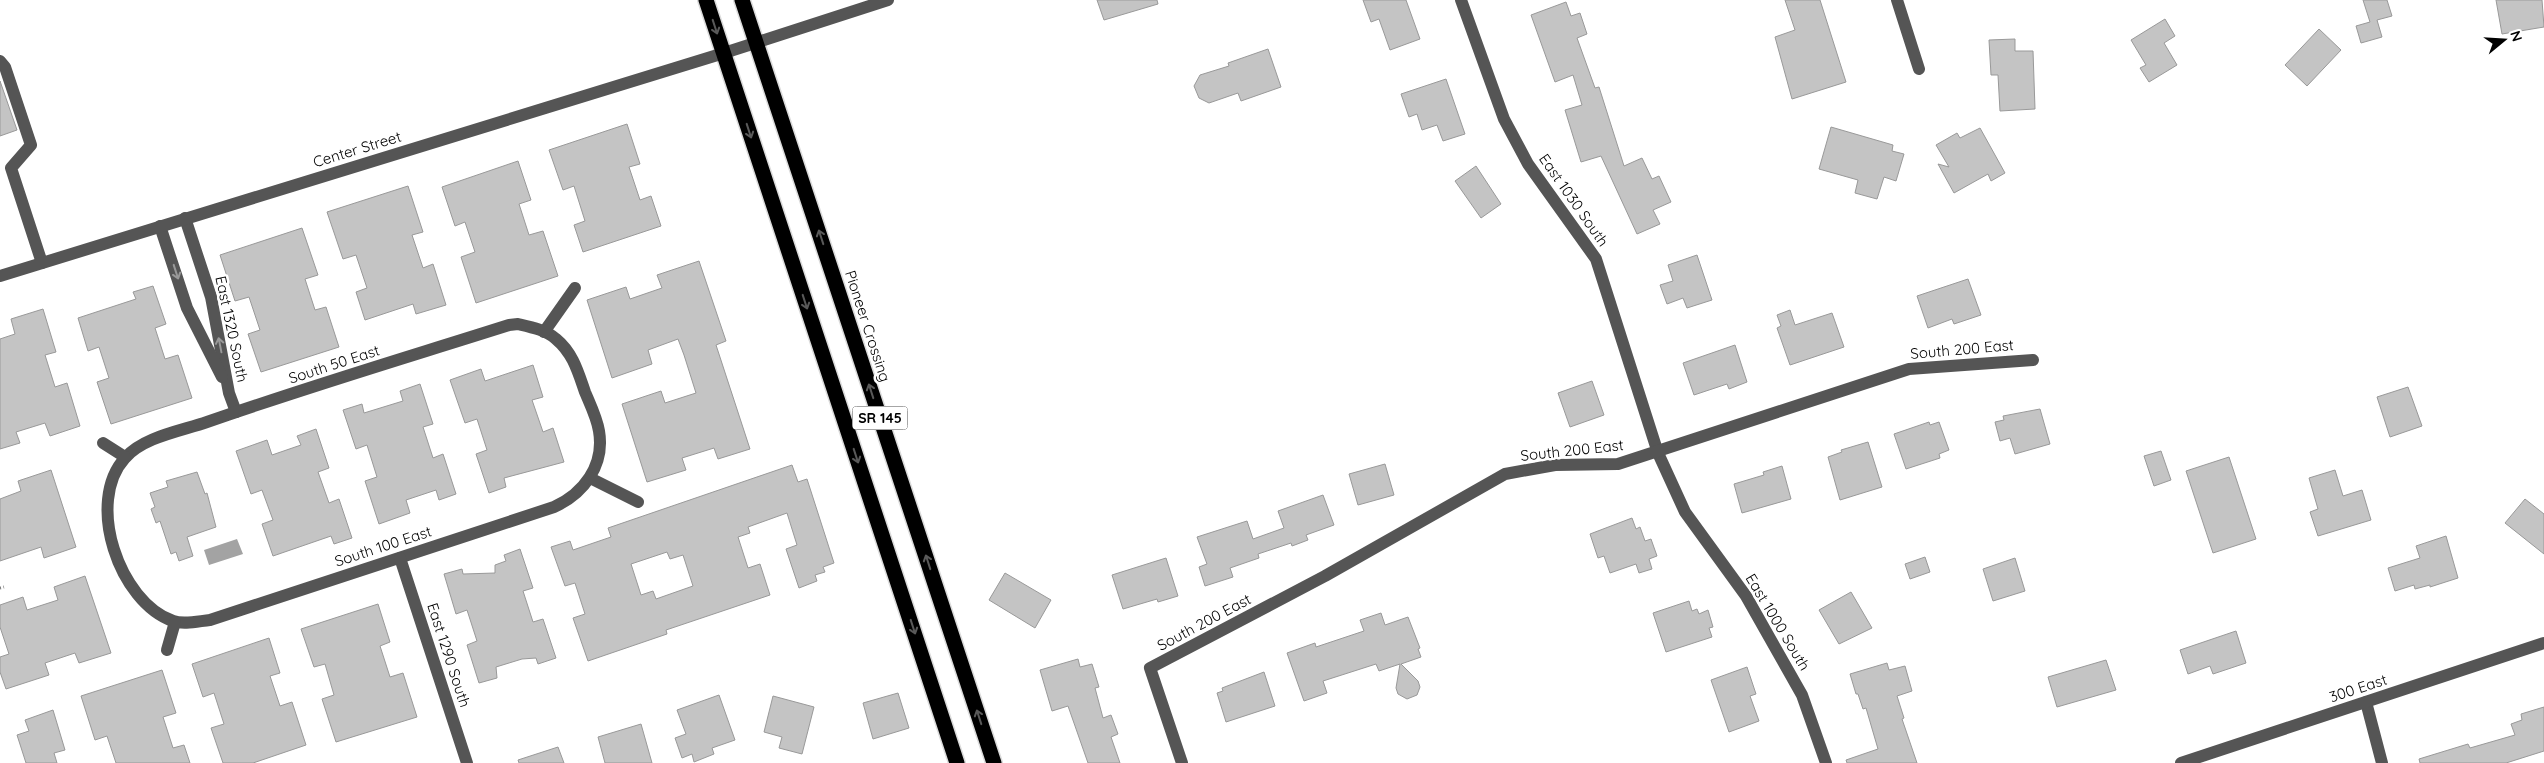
<svg xmlns="http://www.w3.org/2000/svg" width="2544" height="763" viewBox="0 0 2544 763" font-family="Quicksand,sans-serif">
<style>
.water{fill:#a3a3a3}
.building{fill:#c4c4c4;stroke:#999;fill-rule:evenodd}
.lines{fill:none;stroke-linecap:round;stroke-linejoin:round}
.highway-casing{stroke:#dbdbdb;stroke-width:18}
.path{stroke:#777;stroke-width:3;stroke-dasharray:1 2.5;stroke-linecap:butt}
.minor{stroke:#555;stroke-width:12}
.highway{stroke:#000;stroke-width:15}
.oneway{stroke:#595959}
.oneway2{stroke:#999}
.labels{text-anchor:middle;dominant-baseline:central;stroke-width:5;stroke-linejoin:round;paint-order:stroke}
.shield{fill:#fff;stroke:#4c4c4c;stroke-width:1}
.shield-label{font-size:14px;font-weight:bold;fill:#000}
.street-label{font-size:15px;fill:#000;stroke:#fff}
</style>
<rect width="100%" height="100%" fill="#fff"/>
<path class="water" d="M 237,539 L 243,554 L 209,565 L 204,550 Z"/>
<g class="building">
<path d="M 1097,0 L 1157,0 L 1158,4 L 1104,20 Z"/>
<path d="M 1363,0 L 1406,0 L 1420,39 L 1390,50 L 1379,19 L 1371,22 Z"/>
<path d="M 1785,0 L 1820,0 L 1846,82 L 1792,99 L 1775,37 L 1795,30 Z"/>
<path d="M 2363,0 L 2387,0 L 2392,16 L 2377,20 L 2382,37 L 2361,43 L 2356,26 L 2370,22 Z"/>
<path d="M 2496,0 L 2542,0 L 2544,27 L 2502,34 Z"/>
<path d="M 1566,2 L 1571,16 L 1580,13 L 1587,34 L 1577,38 L 1595,88 L 1599,87 L 1624,166 L 1642,158 L 1652,179 L 1659,176 L 1671,202 L 1653,210 L 1660,224 L 1637,234 L 1601,156 L 1581,162 L 1565,110 L 1582,105 L 1573,75 L 1555,82 L 1531,15 Z"/>
<path d="M 2165,19 L 2175,36 L 2164,43 L 2177,65 L 2149,82 L 2140,68 L 2146,65 L 2131,40 Z"/>
<path d="M 2319,29 L 2341,50 L 2307,86 L 2285,65 Z"/>
<path d="M 2015,39 L 2015,51 L 2033,51 L 2035,109 L 2000,111 L 1998,75 L 1991,75 L 1989,40 Z"/>
<path d="M 1268,49 L 1281,87 L 1241,101 L 1238,93 L 1209,103 L 1199,98 L 1194,86 L 1200,75 L 1229,66 L 1228,63 Z"/>
<path d="M 1446,79 L 1465,134 L 1443,141 L 1437,125 L 1422,130 L 1417,114 L 1409,117 L 1401,94 Z"/>
<path d="M 0,81 L 17,130 L 0,136 Z"/>
<path d="M 627,124 L 640,164 L 629,167 L 640,200 L 651,196 L 661,226 L 583,252 L 574,225 L 585,221 L 574,186 L 563,190 L 549,150 Z"/>
<path d="M 1831,127 L 1893,145 L 1892,151 L 1904,154 L 1896,181 L 1884,177 L 1877,199 L 1855,193 L 1858,180 L 1819,169 Z"/>
<path d="M 1980,128 L 2005,173 L 1991,181 L 1988,174 L 1954,193 L 1938,164 L 1949,167 L 1936,145 L 1957,133 L 1960,138 Z"/>
<path d="M 518,161 L 531,200 L 519,204 L 529,235 L 543,231 L 558,276 L 476,303 L 461,257 L 475,252 L 465,222 L 455,226 L 442,187 Z"/>
<path d="M 1476,166 L 1501,204 L 1481,218 L 1455,181 Z"/>
<path d="M 408,186 L 423,232 L 412,235 L 423,268 L 433,264 L 446,305 L 416,314 L 413,304 L 365,320 L 356,292 L 367,288 L 356,255 L 343,259 L 327,212 Z"/>
<path d="M 302,228 L 318,275 L 305,279 L 315,310 L 326,307 L 339,347 L 261,372 L 248,334 L 260,330 L 249,297 L 235,301 L 220,255 Z"/>
<path d="M 1697,255 L 1712,300 L 1687,308 L 1683,298 L 1667,304 L 1660,285 L 1673,281 L 1668,265 Z"/>
<path d="M 699,261 L 726,341 L 716,345 L 750,449 L 718,459 L 714,448 L 682,458 L 686,470 L 647,482 L 622,404 L 661,391 L 665,403 L 696,393 L 684,355 L 678,339 L 648,350 L 652,364 L 612,378 L 587,300 L 626,287 L 630,299 L 662,288 L 657,275 Z"/>
<path d="M 1968,279 L 1981,315 L 1954,324 L 1952,319 L 1928,328 L 1917,296 Z"/>
<path d="M 153,286 L 166,324 L 155,328 L 165,359 L 178,355 L 192,398 L 111,424 L 97,382 L 109,378 L 99,347 L 88,351 L 78,318 L 136,299 L 133,292 Z"/>
<path d="M 43,309 L 56,352 L 45,355 L 55,387 L 67,383 L 80,426 L 50,436 L 45,423 L 16,432 L 20,443 L 0,449 L 0,339 L 15,334 L 11,319 Z"/>
<path d="M 1790,310 L 1795,325 L 1832,313 L 1844,347 L 1790,365 L 1777,328 L 1781,326 L 1777,315 Z"/>
<path d="M 1735,345 L 1747,382 L 1729,389 L 1727,384 L 1694,395 L 1683,363 Z"/>
<path d="M 533,365 L 543,397 L 532,400 L 543,432 L 553,428 L 564,462 L 504,478 L 506,487 L 489,493 L 476,454 L 487,450 L 477,419 L 465,423 L 450,380 L 481,369 L 485,381 Z"/>
<path d="M 1592,381 L 1604,415 L 1570,427 L 1558,393 Z"/>
<path d="M 420,384 L 433,424 L 423,427 L 433,458 L 443,454 L 456,494 L 439,500 L 436,490 L 406,500 L 410,513 L 379,524 L 365,481 L 377,477 L 367,445 L 356,449 L 343,410 L 362,404 L 364,413 L 403,401 L 400,391 Z"/>
<path d="M 2408,387 L 2422,426 L 2390,437 L 2377,397 Z"/>
<path d="M 2040,409 L 2050,444 L 2015,454 L 2010,438 L 2000,441 L 1995,422 L 2004,420 L 2003,416 Z"/>
<path d="M 1929,422 L 1930,425 L 1939,422 L 1949,450 L 1939,454 L 1940,458 L 1906,469 L 1894,434 Z"/>
<path d="M 316,429 L 329,468 L 318,472 L 329,503 L 339,499 L 352,538 L 334,544 L 331,536 L 273,556 L 262,524 L 273,520 L 262,490 L 251,494 L 236,451 L 267,440 L 272,455 L 301,445 L 297,436 Z"/>
<path d="M 1868,442 L 1882,487 L 1840,500 L 1828,457 L 1842,452 L 1841,450 Z"/>
<path d="M 2161,451 L 2171,480 L 2154,486 L 2144,456 Z"/>
<path d="M 2229,457 L 2256,539 L 2213,553 L 2186,471 Z"/>
<path d="M 1385,464 L 1394,495 L 1358,505 L 1349,474 Z"/>
<path d="M 792,465 L 798,482 L 807,479 L 834,563 L 823,567 L 825,572 L 815,575 L 817,581 L 799,588 L 786,549 L 797,545 L 787,513 L 748,527 L 750,533 L 738,537 L 748,568 L 760,564 L 770,595 L 666,630 L 667,634 L 588,661 L 573,618 L 585,614 L 575,583 L 565,586 L 551,547 L 570,541 L 573,550 L 611,537 L 608,528 ZM 667,552 L 670,559 L 683,555 L 693,586 L 656,599 L 653,591 L 641,595 L 631,564 Z"/>
<path d="M 1782,466 L 1791,499 L 1742,513 L 1734,484 L 1764,475 L 1763,472 Z"/>
<path d="M 51,470 L 76,547 L 44,558 L 41,547 L 0,561 L 0,499 L 21,491 L 18,481 Z"/>
<path d="M 2335,470 L 2343,496 L 2362,490 L 2371,520 L 2318,536 L 2310,512 L 2318,509 L 2309,478 Z"/>
<path d="M 197,472 L 205,494 L 207,493 L 216,527 L 187,537 L 193,556 L 179,561 L 176,552 L 171,554 L 160,521 L 156,523 L 151,509 L 155,507 L 150,493 L 168,487 L 166,481 Z"/>
<path d="M 1323,495 L 1334,525 L 1306,535 L 1308,540 L 1292,546 L 1291,543 L 1258,554 L 1259,558 L 1230,568 L 1233,577 L 1205,586 L 1199,567 L 1207,564 L 1197,537 L 1247,521 L 1253,539 L 1284,528 L 1278,511 Z"/>
<path d="M 2525,499 L 2544,514 L 2544,554 L 2505,523 Z"/>
<path d="M 1632,518 L 1636,529 L 1640,527 L 1645,541 L 1651,539 L 1657,556 L 1649,559 L 1652,569 L 1639,573 L 1636,564 L 1610,573 L 1604,556 L 1598,558 L 1590,534 Z"/>
<path d="M 2446,536 L 2458,578 L 2430,587 L 2430,585 L 2415,589 L 2414,585 L 2395,591 L 2388,568 L 2420,558 L 2416,546 Z"/>
<path d="M 520,549 L 533,588 L 523,591 L 533,622 L 543,619 L 556,658 L 538,664 L 536,658 L 522,659 L 496,667 L 497,678 L 479,683 L 467,645 L 477,641 L 467,610 L 456,614 L 444,574 L 462,569 L 463,574 L 495,573 L 495,565 L 506,561 L 504,555 Z"/>
<path d="M 1925,557 L 1930,572 L 1910,579 L 1905,564 Z"/>
<path d="M 1166,558 L 1178,596 L 1158,602 L 1157,599 L 1123,609 L 1112,575 Z"/>
<path d="M 2015,558 L 2025,591 L 1993,601 L 1983,569 Z"/>
<path d="M 1005,573 L 1051,600 L 1035,628 L 989,600 Z"/>
<path d="M 85,576 L 111,653 L 79,663 L 75,653 L 45,663 L 49,675 L 6,689 L 0,672 L 0,657 L 9,654 L 0,627 L 0,605 L 23,597 L 27,610 L 58,600 L 54,587 Z"/>
<path d="M 1851,592 L 1872,628 L 1839,644 L 1819,610 Z"/>
<path d="M 1689,601 L 1692,611 L 1697,609 L 1699,614 L 1708,610 L 1713,627 L 1709,628 L 1712,637 L 1666,652 L 1653,613 Z"/>
<path d="M 378,604 L 390,642 L 380,646 L 390,677 L 403,673 L 417,717 L 336,742 L 322,699 L 334,695 L 325,664 L 314,667 L 301,629 Z"/>
<path d="M 1381,613 L 1385,625 L 1408,617 L 1420,648 L 1418,649 L 1421,657 L 1401,664 L 1418,681 L 1420,687 L 1417,695 L 1407,699 L 1398,694 L 1396,688 L 1400,664 L 1379,671 L 1376,664 L 1323,681 L 1327,693 L 1304,701 L 1287,653 L 1315,643 L 1316,647 L 1364,631 L 1360,620 Z"/>
<path d="M 2236,631 L 2246,663 L 2213,674 L 2210,666 L 2188,674 L 2180,650 Z"/>
<path d="M 269,638 L 280,673 L 270,676 L 280,706 L 292,702 L 306,745 L 253,763 L 223,763 L 211,728 L 224,724 L 214,693 L 203,697 L 192,664 Z"/>
<path d="M 1078,659 L 1080,667 L 1092,664 L 1099,687 L 1095,688 L 1103,718 L 1111,715 L 1118,734 L 1111,737 L 1120,763 L 1088,763 L 1068,706 L 1052,711 L 1040,670 Z"/>
<path d="M 2106,660 L 2116,690 L 2057,707 L 2048,677 Z"/>
<path d="M 1887,663 L 1889,670 L 1905,666 L 1912,691 L 1897,696 L 1904,718 L 1902,719 L 1917,763 L 1847,763 L 1846,760 L 1878,749 L 1866,708 L 1863,709 L 1858,694 L 1856,694 L 1850,674 Z"/>
<path d="M 1747,667 L 1756,694 L 1750,696 L 1759,721 L 1729,732 L 1711,680 Z"/>
<path d="M 162,670 L 176,713 L 163,717 L 173,748 L 184,745 L 190,763 L 116,763 L 107,736 L 95,740 L 81,696 Z"/>
<path d="M 1264,672 L 1275,706 L 1226,722 L 1217,693 L 1223,691 L 1222,688 Z"/>
<path d="M 898,693 L 909,728 L 873,739 L 863,703 Z"/>
<path d="M 719,695 L 735,740 L 712,748 L 714,754 L 694,762 L 692,754 L 682,758 L 675,738 L 686,734 L 677,710 Z"/>
<path d="M 773,696 L 814,707 L 802,754 L 779,748 L 782,737 L 764,732 Z"/>
<path d="M 2544,707 L 2544,751 L 2506,763 L 2420,763 L 2419,759 L 2468,744 L 2470,748 L 2515,735 L 2511,724 L 2522,720 L 2521,714 Z"/>
<path d="M 53,710 L 65,750 L 54,753 L 57,763 L 26,763 L 17,735 L 29,731 L 25,720 Z"/>
<path d="M 641,724 L 652,763 L 605,763 L 598,737 Z"/>
<path d="M 558,747 L 564,763 L 519,763 L 518,760 Z"/>
</g>
<g class="lines">
<defs>
<g id="highway">
<path d="M 706,0 L 957,763"/>
<path d="M 742,0 L 994,763"/>
</g>
</defs>
<use href="#highway" class="highway-casing"/>
<path class="path" d="M 0,588 L 4,587"/>
<g class="minor">
<path d="M 1461,0 L 1504,119 L 1528,164 L 1596,259 L 1658,453 L 1685,512 L 1746,596 L 1802,695 L 1826,763"/>
<path d="M 1897,0 L 1919,69"/>
<path d="M 0,61 L 5,67 L 31,145 L 11,168 L 42,263"/>
<path d="M 185,218 L 211,297 L 229,393 L 236,412"/>
<path d="M 160,226 L 187,308 L 222,377"/>
<path d="M 0,276 L 724,53 L 888,0"/>
<path d="M 518,324 C 531,327 546,330 556,339 C 573,353 578,372 585,392 C 590,404 597,418 599,431 C 605,466 583,494 554,507 L 210,620 C 199,621 184,625 173,621 C 119,602 85,502 125,458 C 143,437 181,431 207,422 C 307,387 408,357 509,325 Z"/>
<path d="M 544,332 L 575,288"/>
<path d="M 103,443 L 125,457"/>
<path d="M 590,478 L 638,502"/>
<path d="M 400,558 L 467,763"/>
<path d="M 167,650 L 175,622"/>
<path d="M 2366,702 L 2382,763"/>
<path d="M 1182,763 L 1150,668 L 1325,576 L 1505,474 L 1555,465 L 1618,464 L 1909,369 L 2033,360"/>
<path d="M 2181,763 L 2544,643"/>
</g>
<use href="#highway" class="highway"/>
</g>
<defs><path id="oneway-shaft" d="M-6 0H5M1.5-3L5.5 0L1.5 3" fill="none" stroke-width="1.6" stroke-linecap="round" stroke-linejoin="round" transform="scale(1.25)"/></defs>
<g class="oneway">
<use href="#oneway-shaft" transform="translate(715 27) rotate(72)"/>
<use href="#oneway-shaft" transform="translate(749 131) rotate(72)"/>
<use href="#oneway-shaft" transform="translate(821 237) rotate(-108)"/>
<use href="#oneway-shaft" transform="translate(805 302) rotate(72)"/>
<use href="#oneway-shaft" transform="translate(871 391) rotate(-108)"/>
<use href="#oneway-shaft" transform="translate(856 456) rotate(72)"/>
<use href="#oneway-shaft" transform="translate(928 562) rotate(-108)"/>
<use href="#oneway-shaft" transform="translate(913 627) rotate(72)"/>
<use href="#oneway-shaft" transform="translate(979 717) rotate(-108)"/>
</g>
<g class="oneway2">
<use href="#oneway-shaft" transform="translate(176 272) rotate(72)"/>
<use href="#oneway-shaft" transform="translate(220 345) rotate(-101)"/>
</g>
<g class="labels">
<rect class="shield" x="852.5" y="406.5" width="55" height="23" rx="4"/>
<g class="shield-label">
<text x="880" y="418">SR 145</text>
</g>
<g class="street-label">
<text transform="translate(357 149) rotate(-17)">Center Street</text>
<text transform="translate(1574 200) rotate(55)">East 1030 South</text>
<text transform="translate(868 326) rotate(72)">Pioneer Crossing</text>
<text transform="translate(232 329) rotate(78)">East 1320 South</text>
<text transform="translate(1962 349) rotate(-5)">South 200 East</text>
<text transform="translate(334 364) rotate(-18)">South 50 East</text>
<text transform="translate(1572 450) rotate(-6)">South 200 East</text>
<text transform="translate(383 546) rotate(-18)">South 100 East</text>
<text transform="translate(1204 622) rotate(-28)">South 200 East</text>
<text transform="translate(1778 622) rotate(59)">East 1000 South</text>
<text transform="translate(449 655) rotate(72)">East 1290 South</text>
<text transform="translate(2358 688) rotate(-18)">300 East</text>
</g>
</g>
<g transform="translate(2504 40) rotate(72)" stroke="#ffffff" stroke-width="4" paint-order="stroke">
<path d="M0-4L9 19L0 12L-9 19Z" fill="#000000"/>
<text y="-8" font-size="14" font-weight="bold" text-anchor="middle" fill="#000000">N</text>
</g>
</svg>
